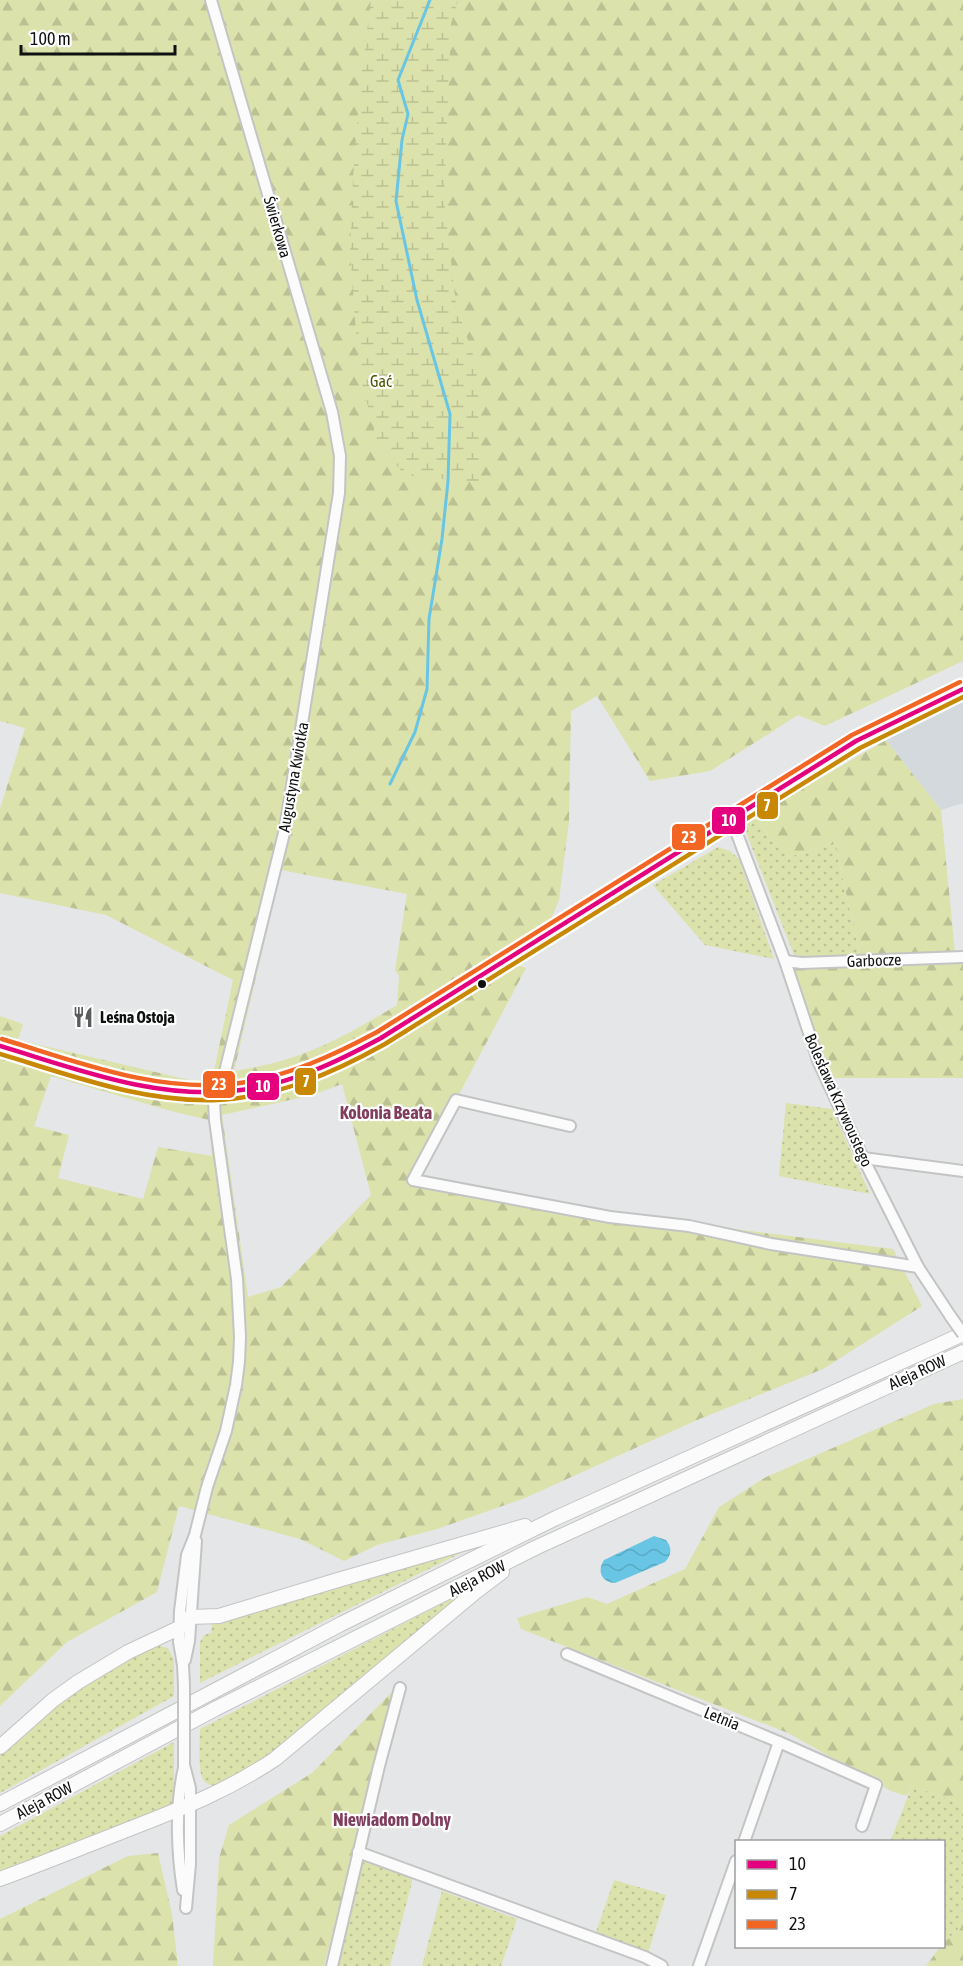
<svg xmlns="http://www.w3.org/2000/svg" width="963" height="1966" viewBox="0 0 963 1966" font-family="'Asap Condensed',sans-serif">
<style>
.built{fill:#d4d9dd}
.grass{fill:url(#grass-dots)}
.forest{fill:url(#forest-firs);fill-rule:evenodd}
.wetland{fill:url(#wetland-marsh)}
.water{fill:url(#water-waves)}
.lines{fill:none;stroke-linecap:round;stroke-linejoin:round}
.stream{stroke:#68c6e4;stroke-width:3}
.minor-casing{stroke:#c3c4c4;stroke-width:14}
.major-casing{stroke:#c3c4c4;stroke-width:16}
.minor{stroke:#fbfbfb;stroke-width:10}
.major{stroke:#fbfbfb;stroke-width:14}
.minor-bridge-casing{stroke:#c3c4c4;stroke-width:14;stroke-linecap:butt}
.minor-bridge{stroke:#fbfbfb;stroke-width:10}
.bus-1-casing{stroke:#fff;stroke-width:9}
.bus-2-casing{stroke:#fff;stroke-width:9}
.bus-3-casing{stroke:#fff;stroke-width:9}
.bus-1{stroke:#e5007d;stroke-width:4.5}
.bus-2{stroke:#c98803;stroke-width:4.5}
.bus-3{stroke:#f26522;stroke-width:4.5}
.bus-dot{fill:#0f1010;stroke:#fff;stroke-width:2}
.labels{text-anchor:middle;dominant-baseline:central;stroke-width:4.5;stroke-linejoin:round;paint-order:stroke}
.street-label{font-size:16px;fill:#0f1010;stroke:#fff}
.park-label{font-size:16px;fill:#4d5201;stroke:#fff}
.poi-label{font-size:16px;font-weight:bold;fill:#0f1010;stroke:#fff;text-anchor:start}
.neighbourhood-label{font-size:18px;font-weight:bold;fill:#803d5e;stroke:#fff}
.line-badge{stroke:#fff;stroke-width:2}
.badge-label{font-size:16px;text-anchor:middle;font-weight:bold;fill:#fff}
</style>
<defs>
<pattern id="grass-dots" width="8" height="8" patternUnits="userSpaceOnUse" patternTransform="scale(1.5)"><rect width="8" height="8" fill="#dce2ac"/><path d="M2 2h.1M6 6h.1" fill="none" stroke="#bcc193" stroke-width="1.8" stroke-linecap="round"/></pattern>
<pattern id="forest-firs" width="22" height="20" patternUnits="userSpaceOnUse" patternTransform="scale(1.5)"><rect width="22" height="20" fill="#dce2ac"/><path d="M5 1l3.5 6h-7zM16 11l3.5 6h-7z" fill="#bcc193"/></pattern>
<pattern id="wetland-marsh" width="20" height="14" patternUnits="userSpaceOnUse" patternTransform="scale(1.5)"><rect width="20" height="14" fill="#dce2ac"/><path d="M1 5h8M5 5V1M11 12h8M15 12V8" fill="none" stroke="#bcc193"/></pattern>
<pattern id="water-waves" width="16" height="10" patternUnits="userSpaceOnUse" patternTransform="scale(1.5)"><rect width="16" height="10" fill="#68c6e4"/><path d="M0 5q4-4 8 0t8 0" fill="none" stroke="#59a9c3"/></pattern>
</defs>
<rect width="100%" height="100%" fill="#e5e6e7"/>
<path class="built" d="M 963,700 L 963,803 L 941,810 L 886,740 Z"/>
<g class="grass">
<path d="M 753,817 L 788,857 L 835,844 L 860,955 L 814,957 L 794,955 L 742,822 Z"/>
<path d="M 718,847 L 730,851 L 739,859 L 774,959 L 705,945 L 653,885 Z"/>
<path d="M 786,1103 L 832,1109 L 870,1194 L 779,1176 Z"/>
<path d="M 485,1541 L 200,1683 L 200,1642 L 204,1635 L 211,1633 L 212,1624 Z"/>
<path d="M 474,1587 L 272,1753 L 217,1786 C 212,1785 208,1785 204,1781 C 197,1772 200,1741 200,1729 Z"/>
<path d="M 159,1646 L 168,1648 L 174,1660 L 174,1696 L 0,1793 L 0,1754 C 49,1711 98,1670 159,1646 Z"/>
<path d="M 174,1742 L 174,1804 L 0,1872 L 0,1836 Z"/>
<path d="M 912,1786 L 963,1804 L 963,1909 L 959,1928 L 944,1943 L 944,1842 L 890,1842 Z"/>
<path d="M 361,1859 L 412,1875 L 412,1882 L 390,1966 L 337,1966 Z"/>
<path d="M 614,1880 L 666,1895 L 648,1953 L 595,1935 Z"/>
<path d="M 442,1891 L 517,1919 L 501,1966 L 422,1966 Z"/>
</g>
<g class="forest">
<path d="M 0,0 L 963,0 L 963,661 L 825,726 L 798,715 L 710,771 L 650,781 L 597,696 L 571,711 L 569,821 L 559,900 L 551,919 L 495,956 L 526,968 L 456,1100 L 408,1182 L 622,1224 L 688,1232 L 703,1225 L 893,1249 L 922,1306 L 823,1369 L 697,1420 L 525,1498 L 437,1529 L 377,1545 L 344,1561 L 300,1539 L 179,1506 L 157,1592 L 67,1642 L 0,1706 L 0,1016 L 23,1024 L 18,1040 L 211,1085 L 233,980 L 106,915 L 0,893 L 0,809 L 25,728 L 0,721 ZM 281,870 L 407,894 L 395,970 L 399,976 L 397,1005 C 341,1039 301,1061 234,1071 ZM 51,1076 L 171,1111 L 209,1120 L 212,1156 L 158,1147 L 143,1199 L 58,1178 L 69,1135 L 34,1126 ZM 342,1084 L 371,1195 L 281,1287 L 248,1297 L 222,1115 L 312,1095 Z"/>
<path d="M 886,740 L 941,810 L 955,953 L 860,955 L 835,844 L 788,857 L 753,817 Z"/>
<path d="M 963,963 L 963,1078 L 833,1078 L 791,967 Z"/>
<path d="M 963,1399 L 963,1804 L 912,1786 L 907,1796 L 891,1791 L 788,1733 L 521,1629 L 517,1618 L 587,1597 L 607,1604 L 685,1569 L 719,1507 L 766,1477 L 934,1404 Z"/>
<path d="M 396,1688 L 324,1966 L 213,1966 L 219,1858 L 229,1825 L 312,1773 Z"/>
<path d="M 158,1853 L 172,1914 L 178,1966 L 0,1966 L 0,1919 L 128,1856 Z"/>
<path d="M 963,1909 L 963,1966 L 926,1966 L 940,1947 L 944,1946 L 944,1943 L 959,1928 Z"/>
</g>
<path class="wetland" d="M 371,0 L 458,0 L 451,24 L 444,200 L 456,305 L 475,361 L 480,400 L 481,483 L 405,475 L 378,444 L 359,372 L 350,252 L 353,177 L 360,87 Z"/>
<path class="water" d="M 654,1536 L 666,1540 C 672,1547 672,1555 665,1562 L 615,1583 C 601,1582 597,1571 604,1560 Z"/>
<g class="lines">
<path class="stream" d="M 390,784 L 415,732 L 427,689 L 429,619 L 442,539 L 448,481 L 450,414 L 417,300 L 396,201 L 402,140 L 408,114 L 398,80 L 430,0"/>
<defs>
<g id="minor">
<path d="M 731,818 L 785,961 L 819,1063 L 863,1158 L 918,1267 L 951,1317"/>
<path d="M 785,961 L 802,963 L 963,957"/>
<path d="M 570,1126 L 456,1100 L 413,1180 L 610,1217 L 689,1226 L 771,1244 L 918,1267"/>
<path d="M 863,1158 L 963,1171"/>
<path d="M 567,1654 L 779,1742 L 744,1842"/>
<path d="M 185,1660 L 189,1641 L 196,1541"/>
<path d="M 184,1686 L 183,1665 L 179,1642 L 180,1611 L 187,1555 L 195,1535 L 207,1487 L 226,1431 L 236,1385 L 239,1362 L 240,1337 L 237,1279 L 215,1120 L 214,1101 L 222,1084 L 285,829 L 339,493 L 340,456 L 332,412 L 211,0"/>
<path d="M 779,1742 L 876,1785 L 862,1826"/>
<path d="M 184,1743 L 184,1765 L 190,1788 L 190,1864 L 186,1908"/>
<path d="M 358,1852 L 645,1957 L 662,1966"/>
<path d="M 183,1890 C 177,1853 175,1805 184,1768"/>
<path d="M 332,1966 L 379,1766 L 400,1688"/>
<path d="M 699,1966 L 736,1861"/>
</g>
<g id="major">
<path d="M 0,1046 C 62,1064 126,1088 191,1092 C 259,1097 324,1071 381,1038 L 856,741 L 963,689"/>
<path d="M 0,1747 L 53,1700 L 78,1682 L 128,1652 L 179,1628 L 190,1617 L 219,1616 L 338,1580 L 525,1526"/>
<path d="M 0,1804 L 341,1624 L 556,1518 L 963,1334"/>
<path d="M 0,1824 L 215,1709 L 535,1548 L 963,1352"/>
<path d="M 0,1879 C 43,1863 86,1846 129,1829 C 183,1808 227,1791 275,1759 L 473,1594 L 502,1572"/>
</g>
</defs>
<use href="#minor" class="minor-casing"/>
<use href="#major" class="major-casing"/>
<use href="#minor" class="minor"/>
<use href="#major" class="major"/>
<defs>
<g id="minor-bridge">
<path d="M 951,1317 L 963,1334"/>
<path d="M 184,1686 L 184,1743"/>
</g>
</defs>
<use href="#minor-bridge" class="minor-bridge-casing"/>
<use href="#minor-bridge" class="minor-bridge"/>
<defs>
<path id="bus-1" d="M 0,1046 C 77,1069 158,1101 241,1090 C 291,1084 337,1062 381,1038 L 856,741 L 963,689"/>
<path id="bus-2" d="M 0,1054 C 70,1075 143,1103 218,1100 C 278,1097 333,1073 385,1044 L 860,748 L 963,697"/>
<path id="bus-3" d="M 2,1039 C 78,1062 159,1094 240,1083 C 289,1076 334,1055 377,1032 L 852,735 L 960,682"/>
</defs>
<use href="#bus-1" class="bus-1-casing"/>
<use href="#bus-2" class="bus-2-casing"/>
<use href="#bus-3" class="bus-3-casing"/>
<use href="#bus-1" class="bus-1"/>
<use href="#bus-2" class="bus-2"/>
<use href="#bus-3" class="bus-3"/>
</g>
<defs>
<symbol id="restaurant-bare" viewBox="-9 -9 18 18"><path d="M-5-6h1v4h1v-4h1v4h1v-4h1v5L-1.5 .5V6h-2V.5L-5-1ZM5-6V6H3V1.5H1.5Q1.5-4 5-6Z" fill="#5a5b5b" stroke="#fff" stroke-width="2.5" paint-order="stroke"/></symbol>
</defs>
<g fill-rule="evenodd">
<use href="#restaurant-bare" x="68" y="1002" width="30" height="30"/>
</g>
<circle class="bus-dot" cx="482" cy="984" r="5"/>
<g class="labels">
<g class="street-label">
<text transform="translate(278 227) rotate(74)">Świerkowa</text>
<text transform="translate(293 777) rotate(-80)">Augustyna Kwiotka</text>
<text transform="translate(874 960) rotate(-2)">Garbocze</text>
<text transform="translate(839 1100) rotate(66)">Bolesława Krzywoustego</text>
<text transform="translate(917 1372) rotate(-25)">Aleja ROW</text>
<text transform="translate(477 1578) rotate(-27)">Aleja ROW</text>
<text transform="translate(722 1718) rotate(22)">Letnia</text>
<text transform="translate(44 1800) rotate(-28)">Aleja ROW</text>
</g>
<g class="park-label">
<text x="381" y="381">Gać</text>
</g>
<g class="poi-label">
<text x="100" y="1017">Leśna Ostoja</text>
</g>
<g class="neighbourhood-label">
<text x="386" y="1112">Kolonia Beata</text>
<text x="392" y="1819">Niewiadom Dolny</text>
</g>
</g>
<g class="line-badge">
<rect x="756" y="791" width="23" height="29" rx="6" fill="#c98803"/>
<rect x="711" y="806" width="35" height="29" rx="6" fill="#e5007d"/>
<rect x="671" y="823" width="35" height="28" rx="6" fill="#f26522"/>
<rect x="294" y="1067" width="23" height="29" rx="6" fill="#c98803"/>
<rect x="202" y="1070" width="34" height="29" rx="6" fill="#f26522"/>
<rect x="246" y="1072" width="34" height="29" rx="6" fill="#e5007d"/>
</g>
<g class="badge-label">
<text x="767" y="811">7</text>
<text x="729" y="826">10</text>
<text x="689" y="843">23</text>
<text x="306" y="1087">7</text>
<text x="219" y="1090">23</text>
<text x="263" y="1092">10</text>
</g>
<rect x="735" y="1840" width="210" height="108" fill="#ffffff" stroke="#9f9f9f" stroke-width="1.5"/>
<rect x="747" y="1860" width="30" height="9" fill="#e5007d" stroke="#9f9f9f" stroke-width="1.5"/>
<text x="789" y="1870" font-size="18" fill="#0f1010">10</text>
<rect x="747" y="1890" width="30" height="9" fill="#c98803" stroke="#9f9f9f" stroke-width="1.5"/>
<text x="789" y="1900" font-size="18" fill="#0f1010">7</text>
<rect x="747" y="1920" width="30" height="9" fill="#f26522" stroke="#9f9f9f" stroke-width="1.5"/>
<text x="789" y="1930" font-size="18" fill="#0f1010">23</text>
<path d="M21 45v9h154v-9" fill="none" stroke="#0f1010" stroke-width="3"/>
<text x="30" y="45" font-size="18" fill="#0f1010" stroke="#ffffff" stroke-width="4.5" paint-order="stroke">100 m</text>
</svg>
